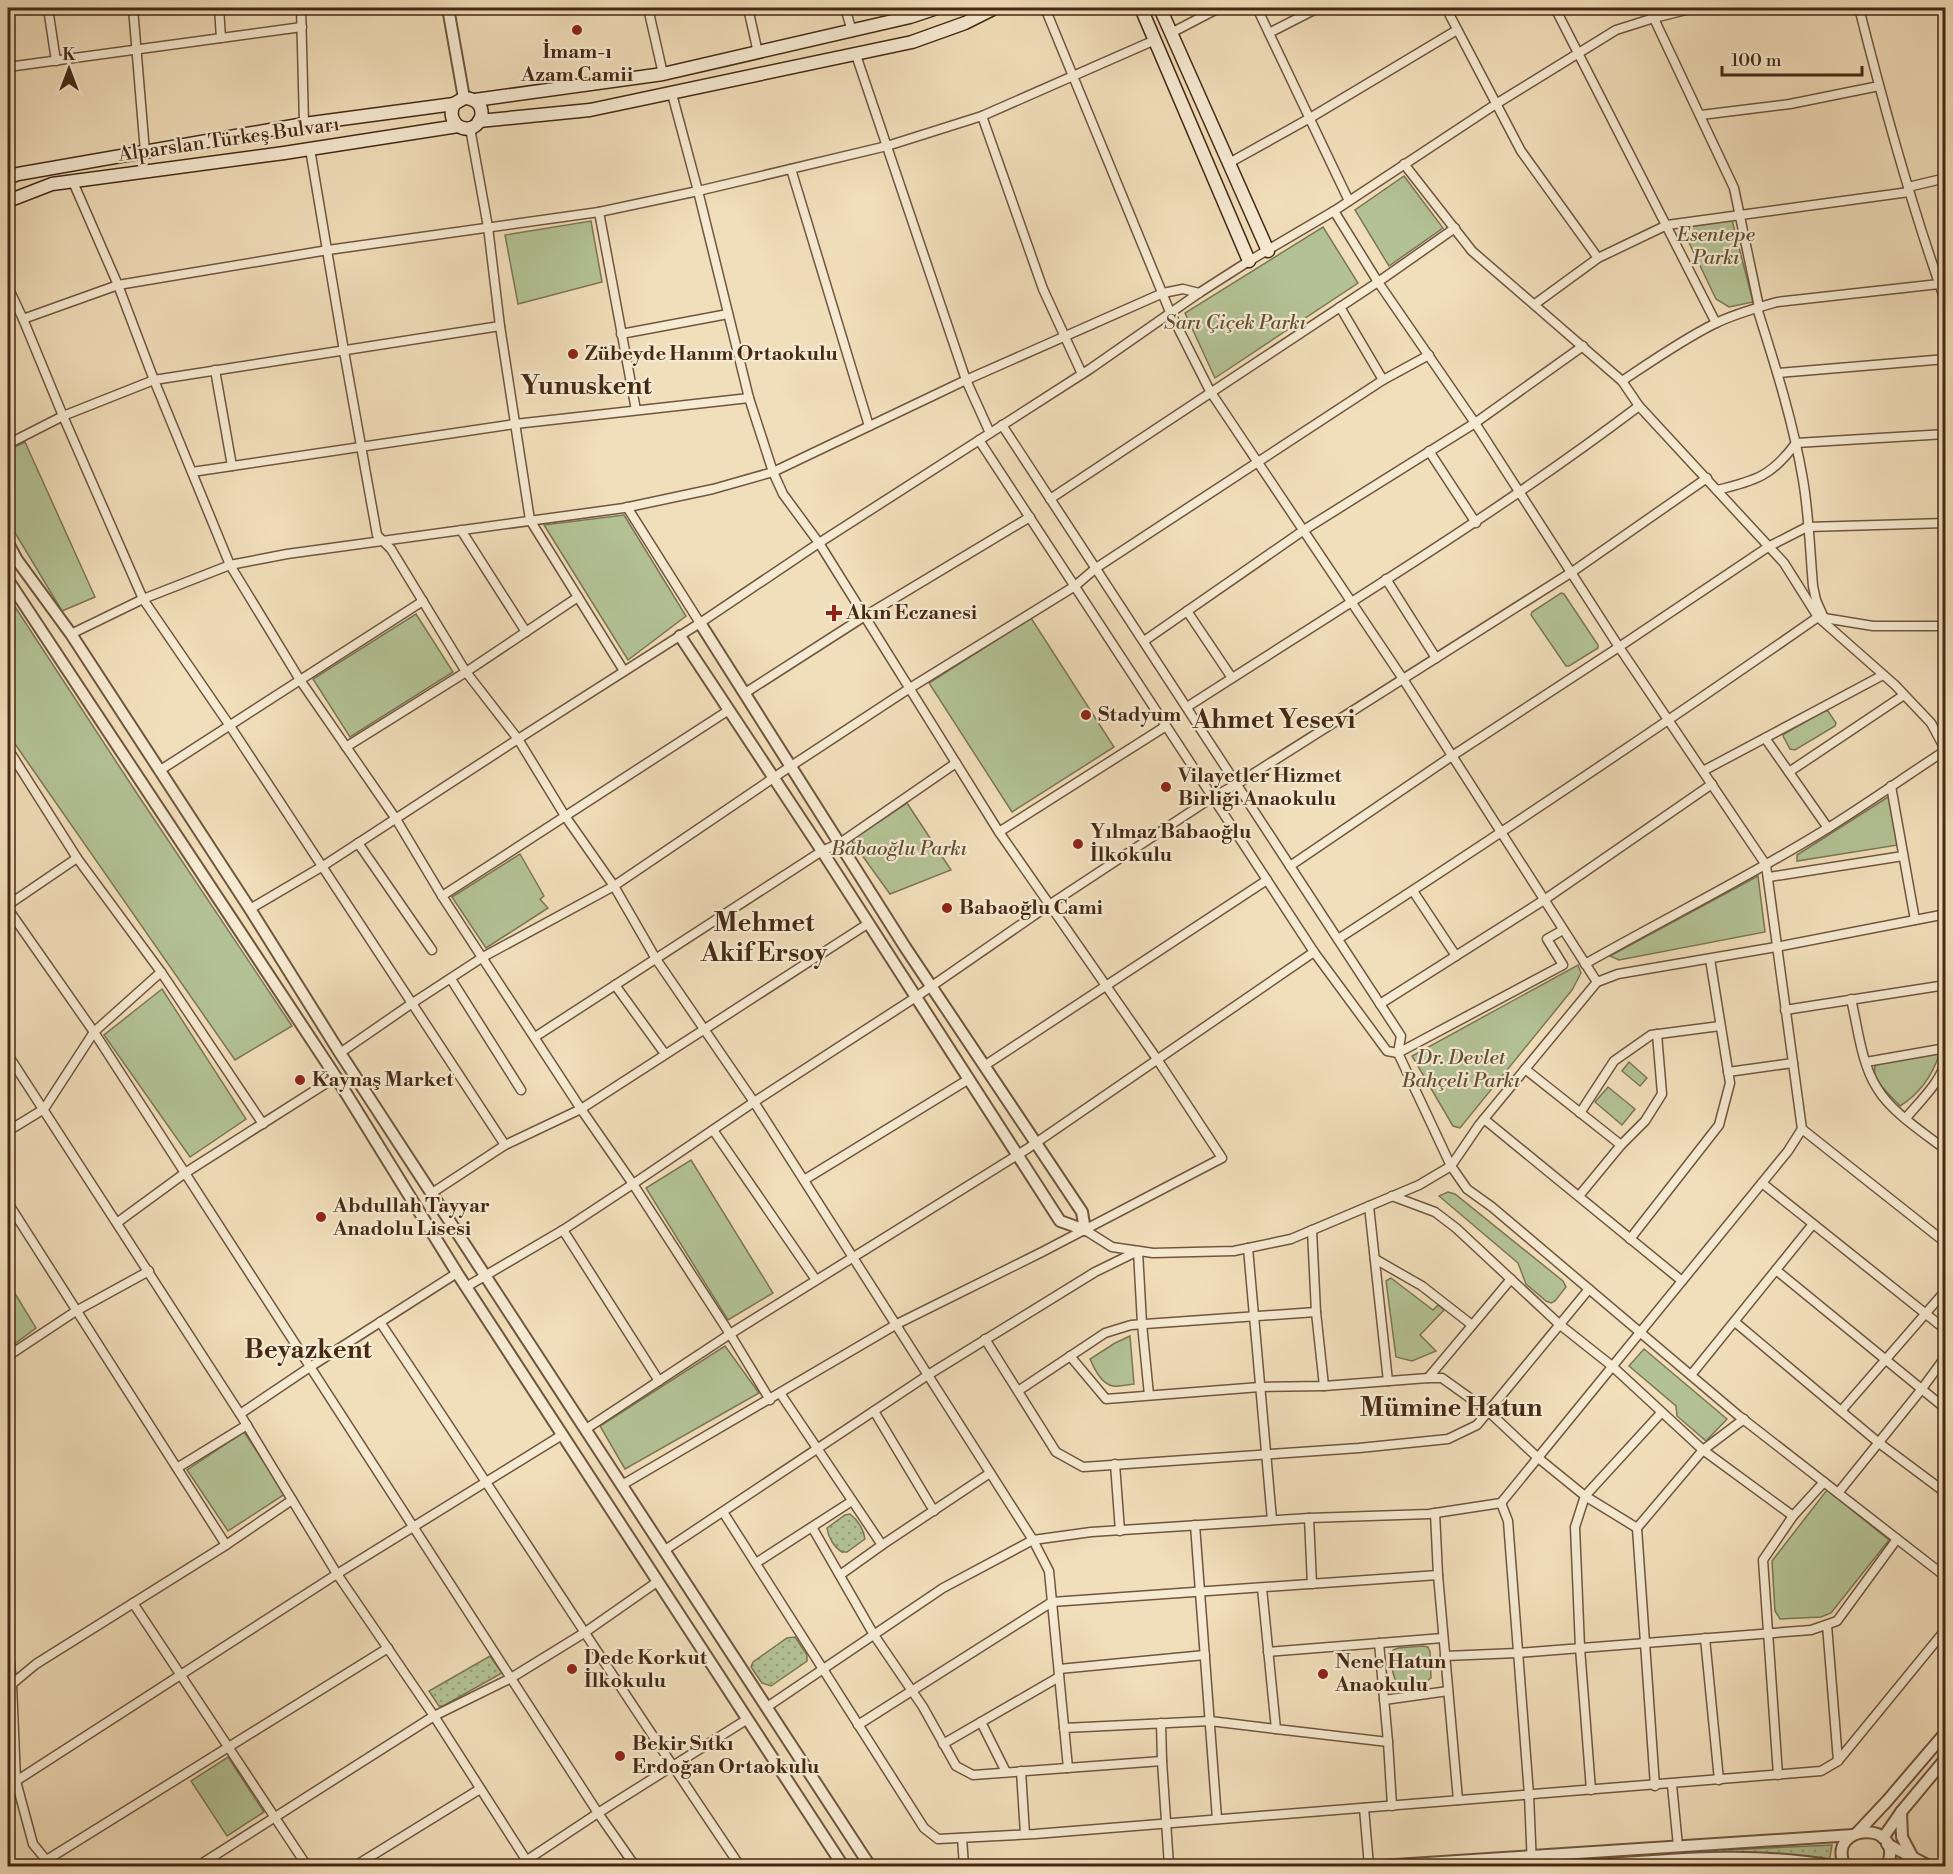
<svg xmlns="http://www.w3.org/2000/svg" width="1953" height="1874" viewBox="0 0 1953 1874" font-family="'Libre Bodoni',serif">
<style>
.grass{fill:url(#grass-dots);stroke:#7c7655;stroke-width:1.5}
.park{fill:#b3c295;stroke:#7c7655;stroke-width:1.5}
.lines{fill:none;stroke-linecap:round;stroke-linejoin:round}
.minor-casing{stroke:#70563e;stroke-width:11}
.tertiary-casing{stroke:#70563e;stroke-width:14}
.secondary-casing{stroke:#452915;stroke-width:15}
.minor{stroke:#f6ead2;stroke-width:8}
.tertiary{stroke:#f6ead2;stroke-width:10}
.secondary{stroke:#f6ead2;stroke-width:12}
.poi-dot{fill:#8f2418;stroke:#f6ead2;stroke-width:2}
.labels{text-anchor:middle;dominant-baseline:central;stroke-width:4.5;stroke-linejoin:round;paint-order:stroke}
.poi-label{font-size:20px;font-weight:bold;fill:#452915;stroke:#f6ead2;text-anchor:start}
.street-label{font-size:20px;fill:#452915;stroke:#f6ead2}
.park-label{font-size:20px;font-style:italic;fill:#604f35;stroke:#f6ead2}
.district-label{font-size:26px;font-weight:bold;fill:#452915;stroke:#f6ead2}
</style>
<defs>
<pattern id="grass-dots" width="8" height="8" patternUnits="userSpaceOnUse" patternTransform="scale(1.5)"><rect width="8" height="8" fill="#b3c295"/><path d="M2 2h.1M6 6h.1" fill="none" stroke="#939e78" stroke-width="1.8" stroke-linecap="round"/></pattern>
</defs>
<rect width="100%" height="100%" fill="#f1deba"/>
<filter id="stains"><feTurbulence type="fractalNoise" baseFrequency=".00333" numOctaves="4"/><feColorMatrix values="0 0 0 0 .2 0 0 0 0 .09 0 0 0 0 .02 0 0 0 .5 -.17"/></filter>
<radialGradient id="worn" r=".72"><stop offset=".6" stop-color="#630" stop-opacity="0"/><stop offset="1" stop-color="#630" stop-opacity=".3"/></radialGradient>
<g class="grass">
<path d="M 850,1514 C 858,1520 864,1530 865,1539 L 847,1552 L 842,1552 C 834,1547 828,1537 827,1528 L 845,1515 Z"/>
<path d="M 795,1637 L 807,1655 L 807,1661 L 771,1686 L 762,1683 L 751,1667 L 753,1662 L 787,1638 Z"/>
<path d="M 490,1656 L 502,1673 L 443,1706 L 439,1706 L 429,1691 Z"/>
<path d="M 1832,1845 L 1829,1862 L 1723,1853 L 1723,1850 Z"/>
</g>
<g class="park">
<path d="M 1404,176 L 1443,228 L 1389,266 L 1355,210 Z"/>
<path d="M 1732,220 L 1753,302 L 1729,307 L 1716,299 L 1682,228 Z"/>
<path d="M 591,221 L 602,282 L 518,304 L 505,235 Z"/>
<path d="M 1323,227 L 1358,283 L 1215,378 L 1185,313 Z"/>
<path d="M 25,442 L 95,597 L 62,611 L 8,521 L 8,450 Z"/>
<path d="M 624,515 L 686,616 L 628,660 L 544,525 Z"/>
<path d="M 1561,593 L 1564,594 L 1598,645 L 1598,648 L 1569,666 L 1566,666 L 1531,615 L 1532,612 Z"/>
<path d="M 8,596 L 134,789 L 292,1026 L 235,1060 L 8,734 Z"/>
<path d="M 416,614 L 453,672 L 350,737 L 313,679 Z"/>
<path d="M 1031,618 L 1114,747 L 1012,812 L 929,683 Z"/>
<path d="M 1824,711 L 1828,711 L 1836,723 L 1835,726 L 1795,750 L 1790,749 L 1783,736 L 1784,734 Z"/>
<path d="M 1888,797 L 1891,799 L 1898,845 L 1797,861 L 1797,855 Z"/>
<path d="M 907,803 L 951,870 L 890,894 L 851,840 Z"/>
<path d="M 520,854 L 544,896 L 540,899 L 548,908 L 486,948 L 452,897 Z"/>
<path d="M 1758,876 L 1765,932 L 1619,960 L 1610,956 Z"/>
<path d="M 1578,965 L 1581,973 L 1572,990 L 1460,1128 L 1453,1126 L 1412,1056 Z"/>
<path d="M 162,989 L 246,1119 L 190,1157 L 104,1035 Z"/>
<path d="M 1936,1052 L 1939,1055 C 1932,1076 1919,1094 1900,1106 C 1891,1096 1871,1080 1875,1066 L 1882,1062 Z"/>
<path d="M 1629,1062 L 1647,1078 L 1640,1086 L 1622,1071 Z"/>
<path d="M 1608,1087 L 1635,1109 L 1622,1125 L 1595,1102 Z"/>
<path d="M 691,1160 L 773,1293 L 728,1320 L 646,1188 Z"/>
<path d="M 1448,1192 L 1455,1194 L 1563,1281 L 1566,1287 L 1555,1301 L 1551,1303 L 1546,1301 L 1526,1284 L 1518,1263 L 1439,1196 Z"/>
<path d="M 1391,1278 L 1433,1310 L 1438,1305 L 1444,1310 L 1420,1335 L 1436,1351 L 1412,1361 L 1396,1357 L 1386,1281 Z"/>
<path d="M 8,1282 L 36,1328 L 9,1348 L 8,1346 Z"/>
<path d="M 1130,1336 L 1134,1384 C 1127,1385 1119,1387 1113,1386 C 1101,1384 1094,1368 1090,1359 L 1115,1343 Z"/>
<path d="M 725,1346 L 759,1393 L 625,1469 L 600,1426 Z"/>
<path d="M 1644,1349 L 1727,1419 L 1706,1441 L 1677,1416 L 1676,1406 L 1629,1366 Z"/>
<path d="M 244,1432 L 285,1494 L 228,1531 L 187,1470 Z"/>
<path d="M 1827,1490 L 1889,1540 L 1831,1613 L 1821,1617 L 1780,1619 L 1775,1611 L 1772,1561 Z"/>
<path d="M 1423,1646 L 1428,1647 L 1430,1652 L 1431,1678 L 1426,1682 L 1397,1683 C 1392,1675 1390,1659 1393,1650 L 1398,1648 Z"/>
<path d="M 228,1757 L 264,1812 L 227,1836 L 191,1781 Z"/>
</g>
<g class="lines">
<defs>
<g id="minor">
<path d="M 48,8 L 56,61"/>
<path d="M 133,8 L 145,152"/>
<path d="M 219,8 L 221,38"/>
<path d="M 301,8 L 304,124"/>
<path d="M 648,8 L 663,74"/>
<path d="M 748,8 L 758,53"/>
<path d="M 845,8 L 852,31"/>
<path d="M 1045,8 L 1170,312 L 1210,391 L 1403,679 L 1597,982"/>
<path d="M 1257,8 L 1349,201"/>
<path d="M 1446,8 L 1521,151 L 1598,258"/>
<path d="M 1555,8 L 1716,323"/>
<path d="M 1649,8 L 1734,188 L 1759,307"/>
<path d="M 1859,8 C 1884,107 1911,206 1946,303"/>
<path d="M 1171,33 L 1219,8"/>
<path d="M 1269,33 L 1318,8"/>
<path d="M 856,55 L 966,380 L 990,433"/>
<path d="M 8,67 L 302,27"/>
<path d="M 1701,115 L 1790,104 L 1879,86"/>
<path d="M 982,116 L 1043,289 L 1082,374"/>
<path d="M 470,128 L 488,227 L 500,326 L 530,520 L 624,671"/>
<path d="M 310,149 L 344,351 L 377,535 L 391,549 L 466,672 L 518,739 L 565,816 L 614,886 L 656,959 L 754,1102 L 1033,1540 L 1049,1571 L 1068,1768"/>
<path d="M 1229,163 L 1310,118 L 1457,30"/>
<path d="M 1404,164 L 1472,251 L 1622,381 L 1639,406 L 1784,563 L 1818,617 L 1895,685 L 1931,723 L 1946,751"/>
<path d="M 791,169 L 869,426"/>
<path d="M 73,182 L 118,285 L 154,380 L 230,565 L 300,680 L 396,819 L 442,896 L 581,1109 L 633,1184 L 730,1334 L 770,1400"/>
<path d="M 1908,187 L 1946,178"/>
<path d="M 599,212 L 636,410"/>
<path d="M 8,287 L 23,319 L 63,416 L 143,599 L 230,726 L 505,1145"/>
<path d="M 1535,304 L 1598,258 L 1667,225 L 1909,192"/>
<path d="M 1340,307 L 1383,380"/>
<path d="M 1757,308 C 1775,365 1793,421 1803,480 C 1809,515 1810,551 1813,586 L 1816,600 L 1824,618"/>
<path d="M 23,319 L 118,285 L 328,250 L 599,212 L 698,191 L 887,146 L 982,116 L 1155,40"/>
<path d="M 621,334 L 728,314"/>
<path d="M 215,370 L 232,466"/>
<path d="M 1778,373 L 1946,359"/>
<path d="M 1622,381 C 1652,361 1682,340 1714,324 C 1734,314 1756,308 1777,302 L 1939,284"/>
<path d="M 1002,425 L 1401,1036 L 1398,1053 L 1451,1166 L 1467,1189 L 1492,1207 L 1739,1416 L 1946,1577"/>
<path d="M 979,440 L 1314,952 L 1387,1051 L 1398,1053 L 1563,965 L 1547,939 L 1563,930"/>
<path d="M 8,444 L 63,416 L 154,380 L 500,326"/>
<path d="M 1429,451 L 1476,523"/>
<path d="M 192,472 L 515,424 L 749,398"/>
<path d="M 1717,490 C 1755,481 1772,476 1796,443 L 1946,434"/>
<path d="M 1050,499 L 1378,282 L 1455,228"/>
<path d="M 627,507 L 700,623"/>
<path d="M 461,530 L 526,632"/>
<path d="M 1386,579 L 1436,658"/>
<path d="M 1187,611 L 1232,678"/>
<path d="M 71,634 L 143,599 L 230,565 L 287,554 L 624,508 L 713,489 L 773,472 L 966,380 L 1163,293 L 1183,289 L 1199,293"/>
<path d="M 1144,641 L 1304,530 L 1475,423 L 1583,346"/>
<path d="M 745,693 L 865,616 L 1030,517"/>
<path d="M 1187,707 C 1339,609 1495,515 1639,406"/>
<path d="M 1765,738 L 1828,828"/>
<path d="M 346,747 L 466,672 L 578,597"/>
<path d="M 8,749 L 77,858 L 161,972 L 263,1124"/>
<path d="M 159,771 L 423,601"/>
<path d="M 1703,771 L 1883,675"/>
<path d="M 1789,772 L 1904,695"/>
<path d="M 1891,786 L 1915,920"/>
<path d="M 999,832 L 1166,726"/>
<path d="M 358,843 L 432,950"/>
<path d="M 1290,866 L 1452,756 L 1619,647 L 1768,547 L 1807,527 L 1946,523"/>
<path d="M 1769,877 L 1903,856"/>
<path d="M 1413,891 L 1456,956"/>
<path d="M 442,896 L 729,710"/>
<path d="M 8,905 L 77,858"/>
<path d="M 8,909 L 94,1032 L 598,1813 L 635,1866"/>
<path d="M 250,909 L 323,866 L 518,739 L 700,623 L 819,543 L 1090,369 L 1199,293 L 1249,261 L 1334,211 L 1496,104 L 1616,30 L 1654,18 L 1694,8"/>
<path d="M 1338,939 C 1500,834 1660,727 1818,617 L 1873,626 L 1946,626"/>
<path d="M 1585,964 C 1666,918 1749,877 1828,828 C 1868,803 1906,776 1946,750"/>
<path d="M 451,979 L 521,1090"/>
<path d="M 615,985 L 665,1054"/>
<path d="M 1851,999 C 1858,1028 1861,1063 1877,1088 C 1891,1112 1924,1133 1946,1150"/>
<path d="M 1380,1004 L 1544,900 L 1712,784"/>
<path d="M 1785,1010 L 1946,985"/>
<path d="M 535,1037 L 822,851 L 840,843 L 956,763"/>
<path d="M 340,1053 L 411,1004 L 483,957 L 614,886 L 791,766 L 910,688 L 1075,586 L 1096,568 L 1383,380 L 1429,355"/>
<path d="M 8,1055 L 240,1414 L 337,1574 L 434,1716 L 530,1866"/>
<path d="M 1866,1062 L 1946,1048"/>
<path d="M 984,1066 L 1267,880"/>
<path d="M 1525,1069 L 1621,1145"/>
<path d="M 1728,1072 L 1793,1063"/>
<path d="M 1580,1113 L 1614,1061 L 1651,1035 L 1720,1026"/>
<path d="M 1906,1118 C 1920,1101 1942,1081 1946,1059"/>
<path d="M 1484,1119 L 1682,1281"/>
<path d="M 1802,1129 L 1946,1243"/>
<path d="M 713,1130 L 816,1280"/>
<path d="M 8,1131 L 44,1109 L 94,1032 L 161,972"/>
<path d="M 804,1180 L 969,1079"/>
<path d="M 1762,1183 L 1946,1330"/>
<path d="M 432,1193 L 505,1145 L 581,1109 L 869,923"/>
<path d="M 1392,1196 L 1435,1212 L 1456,1228 L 1559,1324 L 1612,1366 L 1703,1450 L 1793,1516"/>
<path d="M 1579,1196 L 1621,1145 L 1645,1121 L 1662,1094 L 1657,1034"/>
<path d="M 8,1203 L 226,1545"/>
<path d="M 1369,1206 L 1388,1381"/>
<path d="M 118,1222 L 185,1173 L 336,1077"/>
<path d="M 563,1230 L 659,1381"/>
<path d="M 1085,1230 L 1112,1247 L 1153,1253 L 1234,1251 L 1291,1239 L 1419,1185 L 1451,1166 L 1479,1125 L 1597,982 L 1618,974 L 1776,947 L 1946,914"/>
<path d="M 1312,1230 L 1316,1312 L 1324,1386"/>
<path d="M 1630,1239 L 1719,1125 L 1730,1083 L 1710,959"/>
<path d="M 1248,1248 L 1272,1520"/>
<path d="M 1375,1259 L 1422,1286 L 1472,1325"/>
<path d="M 1776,1270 L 1946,1409"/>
<path d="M 466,1287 L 563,1230 L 633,1184 L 754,1102 L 916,997 L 1049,905 L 1213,797 L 1237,784 L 1572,572 L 1707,478"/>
<path d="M 380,1322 C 501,1503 618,1686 740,1866"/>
<path d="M 1735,1322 L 1879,1443 L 1946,1493"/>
<path d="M 985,1339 L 1056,1452 L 1083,1467 L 1359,1448 L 1448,1439 L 1477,1425 L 1589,1289"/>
<path d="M 8,1356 L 76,1311 L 149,1271"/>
<path d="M 1070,1356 L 1106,1399 L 1260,1387 L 1324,1386 L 1428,1378 L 1442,1378 L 1488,1411 L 1537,1457 L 1585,1496 L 1637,1528"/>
<path d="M 1691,1375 L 1813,1224"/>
<path d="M 1428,1378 L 1511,1279"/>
<path d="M 1018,1391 L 1105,1333 L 1131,1325 L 1316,1312"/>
<path d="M 780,1393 L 882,1545"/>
<path d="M 874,1411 L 934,1511"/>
<path d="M 1841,1411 L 1946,1290"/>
<path d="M 240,1414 L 310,1367 L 457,1273"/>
<path d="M 586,1429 L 730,1334 L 1027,1149 L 1314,952"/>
<path d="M 1115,1464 L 1120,1531"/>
<path d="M 177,1468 L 247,1425"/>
<path d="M 622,1485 L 897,1324 L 1042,1252 L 1222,1158 L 1157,1059 L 999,832 L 819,543 L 783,494 L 773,472 L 749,398 L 698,191 L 672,94"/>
<path d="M 1838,1493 L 1921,1390 L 1946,1356"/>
<path d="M 1501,1503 L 1508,1521 L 1529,1795 L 1532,1866"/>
<path d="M 723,1512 L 924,1828 L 938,1839 L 1035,1834 L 1821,1771 L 1838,1761 L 1946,1629"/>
<path d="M 1435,1513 L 1438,1575 L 1458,1800"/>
<path d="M 1309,1518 L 1312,1584"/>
<path d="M 1195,1525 L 1217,1819"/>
<path d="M 812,1527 L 874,1635 L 923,1707 L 956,1766 L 973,1775 L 1162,1761"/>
<path d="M 665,1550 L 928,1375 L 1095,1272 L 1138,1251 L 1142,1324 L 1149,1395"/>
<path d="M 756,1563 L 852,1501"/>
<path d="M 840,1575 L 882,1545 L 990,1473"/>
<path d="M 1262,1588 L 1276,1729 L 1388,1742 L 1392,1806"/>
<path d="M 133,1603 L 307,1866"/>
<path d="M 1827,1625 L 1838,1761"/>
<path d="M 1705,1638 L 1719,1780"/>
<path d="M 8,1643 L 12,1684"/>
<path d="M 1379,1643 L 1388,1742"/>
<path d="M 1268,1652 L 1443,1638"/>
<path d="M 1445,1656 L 1517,1653 L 1811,1630 L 1837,1621 L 1897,1539"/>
<path d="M 1059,1669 L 1205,1655"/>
<path d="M 1384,1700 L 1448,1691"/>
<path d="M 767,1707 L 943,1588 L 1033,1540 L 1091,1532 L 1309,1518 L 1429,1514 L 1501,1503 L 1788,1151 L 1802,1129 L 1766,865 L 1619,647 L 1475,423 L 1378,282 L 1334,211"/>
<path d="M 981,1722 L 1006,1772"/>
<path d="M 1161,1723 L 1162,1761 L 1169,1866"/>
<path d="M 858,1725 L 1052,1602 L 1438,1575"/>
<path d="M 1064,1728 L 1210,1721 L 1276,1729"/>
<path d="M 943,1744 L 1059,1677"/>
<path d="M 1021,1771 L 1025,1834"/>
<path d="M 1778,1775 L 1763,1560 L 1793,1516 L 1824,1482"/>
<path d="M 16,1781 L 337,1574 L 562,1435"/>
<path d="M 1672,1785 L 1678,1846"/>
<path d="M 1655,1786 L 1637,1528 L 1703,1450 L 1744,1419"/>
<path d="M 1591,1790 L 1580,1648 L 1575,1527 L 1585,1496 L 1661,1413"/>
<path d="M 1364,1808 L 1369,1866"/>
<path d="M 962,1838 L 964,1866"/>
<path d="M 45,1861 L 388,1648"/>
<path d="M 51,1866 L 33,1844 L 16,1781 L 12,1684 L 36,1664 L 226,1545 L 292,1500"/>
<path d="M 198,1866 L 434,1716 L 511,1678 L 584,1633 L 657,1582"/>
<path d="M 355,1866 L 480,1789"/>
<path d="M 518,1866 L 598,1813 L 746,1720"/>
</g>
<g id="tertiary">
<path d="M 448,8 L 464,98"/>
<path d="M 8,543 L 17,560 L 71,634 L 250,909 L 340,1053 L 870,1866"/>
<path d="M 8,580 L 336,1077 L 457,1273 L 843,1866"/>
<path d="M 680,636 L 822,851 L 1060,1221 L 1085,1230 L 1082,1212 L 905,947 L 700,623"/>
<path d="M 1901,1812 L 1902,1837 L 1912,1856"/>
<path d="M 1857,1833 L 1887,1801 L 1946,1732"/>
<path d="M 1883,1838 L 1901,1812 L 1946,1758"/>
<path d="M 1887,1844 L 1929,1866"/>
<path d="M 1380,1866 L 1853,1835"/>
<path d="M 1585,1866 C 1667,1860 1751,1851 1833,1866"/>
<path d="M 1845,1866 C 1824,1823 1907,1819 1887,1866"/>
</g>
<g id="secondary">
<path d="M 1141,8 L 1249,261"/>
<path d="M 1160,8 L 1268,251"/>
<path d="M 475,100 L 663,74 L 910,17 L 937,8"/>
<path d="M 479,121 L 590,110 L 912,42 L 965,23 L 995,8"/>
<path d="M 8,178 L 18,174 L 304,124 L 454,104"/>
<path d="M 8,201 L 52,184 L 284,153 L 458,126 C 481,139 494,99 464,98 L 454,104 C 450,112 451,120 458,126"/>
</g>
</defs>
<use href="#minor" class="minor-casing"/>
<use href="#tertiary" class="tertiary-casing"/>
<use href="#secondary" class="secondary-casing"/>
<use href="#minor" class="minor"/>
<use href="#tertiary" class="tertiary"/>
<use href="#secondary" class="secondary"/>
</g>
<g class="poi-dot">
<circle cx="577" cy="30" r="6"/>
<circle cx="573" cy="354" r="6"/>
<path d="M831 604h6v6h6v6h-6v6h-6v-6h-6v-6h6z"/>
<circle cx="1086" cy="715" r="6"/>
<circle cx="1166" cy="787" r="6"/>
<circle cx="1078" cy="844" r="6"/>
<circle cx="947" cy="908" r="6"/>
<circle cx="300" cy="1080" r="6"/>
<circle cx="321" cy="1217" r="6"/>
<circle cx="572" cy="1669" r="6"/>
<circle cx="1323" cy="1674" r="6"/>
<circle cx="620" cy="1756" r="6"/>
</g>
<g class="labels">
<g class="poi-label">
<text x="577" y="52" text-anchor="middle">İmam-ı<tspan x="577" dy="23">Azam Camii</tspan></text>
<text x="585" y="354">Zübeyde Hanım Ortaokulu</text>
<text x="846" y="613">Akın Eczanesi</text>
<text x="1098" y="715">Stadyum</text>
<text x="1178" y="776">Vilayetler Hizmet<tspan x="1178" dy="23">Birliği Anaokulu</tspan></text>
<text x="1090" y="832">Yılmaz Babaoğlu<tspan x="1090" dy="23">İlkokulu</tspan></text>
<text x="959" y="908">Babaoğlu Cami</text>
<text x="312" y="1080">Kaynaş Market</text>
<text x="333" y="1206">Abdullah Tayyar<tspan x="333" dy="23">Anadolu Lisesi</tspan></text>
<text x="584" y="1658">Dede Korkut<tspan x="584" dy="23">İlkokulu</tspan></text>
<text x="1335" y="1662">Nene Hatun<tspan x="1335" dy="23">Anaokulu</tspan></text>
<text x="632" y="1744">Bekir Sıtkı<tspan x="632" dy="23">Erdoğan Ortaokulu</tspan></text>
</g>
<g class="street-label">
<text transform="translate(229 140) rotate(-8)">Alparslan Türkeş Bulvarı</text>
</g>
<g class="park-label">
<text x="1716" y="235">Esentepe<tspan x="1716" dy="23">Parkı</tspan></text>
<text x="1235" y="323">Sarı Çiçek Parkı</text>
<text x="899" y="849">Babaoğlu Parkı</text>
<text x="1461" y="1058">Dr. Devlet<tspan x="1461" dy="23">Bahçeli Parkı</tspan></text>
</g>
<g class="district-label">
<text x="586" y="386">Yunuskent</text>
<text x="1274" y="720">Ahmet Yesevi</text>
<text x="764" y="923">Mehmet<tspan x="764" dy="30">Akif Ersoy</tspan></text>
<text x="308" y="1350">Beyazkent</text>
<text x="1451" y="1408">Mümine Hatun</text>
</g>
</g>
<rect width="1953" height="1874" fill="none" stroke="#f1deba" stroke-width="30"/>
<rect x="9" y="9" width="1935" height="1856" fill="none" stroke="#452915" stroke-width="3"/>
<rect x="15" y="15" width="1923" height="1844" fill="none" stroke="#452915" stroke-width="1.5"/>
<g transform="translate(69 69)" stroke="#f6ead2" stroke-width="4.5" paint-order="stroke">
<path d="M0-4.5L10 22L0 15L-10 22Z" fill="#452915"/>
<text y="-9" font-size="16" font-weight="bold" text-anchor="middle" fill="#452915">K</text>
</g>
<path d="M1722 66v9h140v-9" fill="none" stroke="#452915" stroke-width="3"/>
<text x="1731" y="66" font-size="18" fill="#452915" stroke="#f6ead2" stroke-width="4.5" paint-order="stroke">100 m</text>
<rect width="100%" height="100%" filter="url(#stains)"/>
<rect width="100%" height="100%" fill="url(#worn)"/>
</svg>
